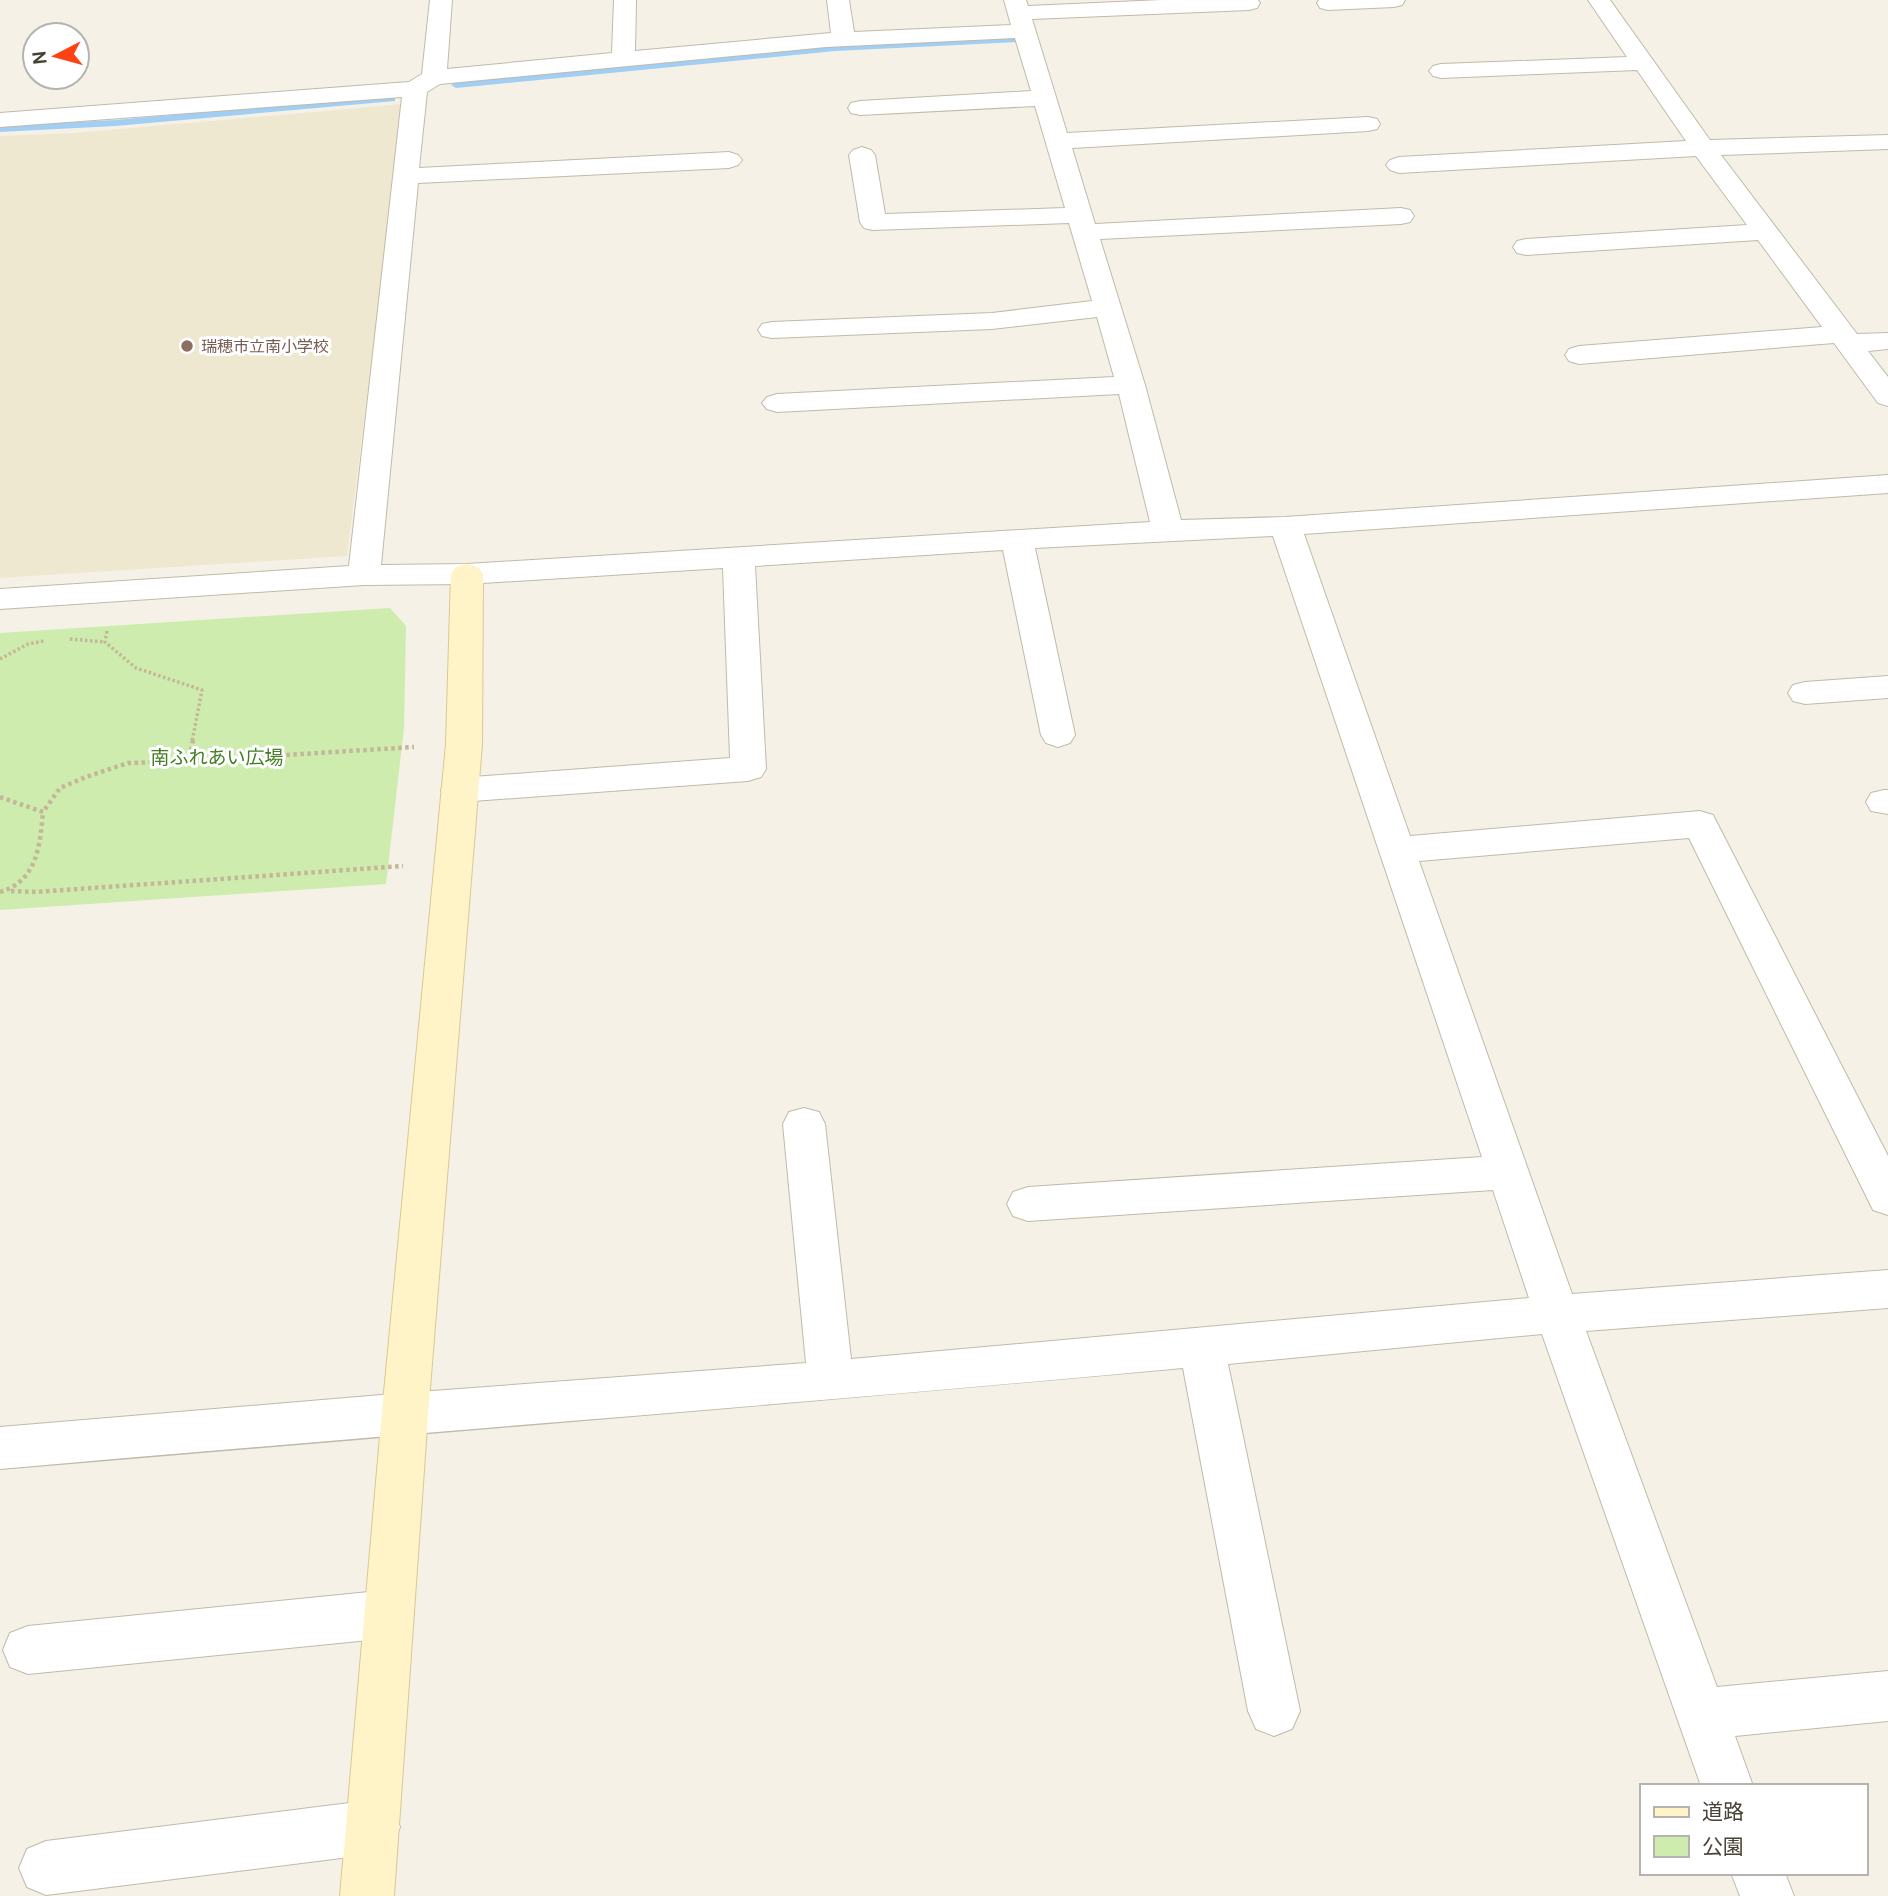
<svg xmlns="http://www.w3.org/2000/svg" width="1888" height="1896" viewBox="0 0 1888 1896" font-family="Cabin,'Noto Sans JP',sans-serif">
<style>
.education{fill:#efe8d0}
.green{fill:#cdecad}
.lines{fill:none;stroke-linecap:round;stroke-linejoin:round}
.stream{fill:#a0cef5;fill-rule:evenodd}
.street-casing{stroke:#c1baa9;stroke-width:2}
.secondary-casing{stroke:#d8c994;stroke-width:2}
.path-far1{stroke:#c4b799;stroke-width:3.5;stroke-dasharray:2.5 2.5;stroke-linecap:butt}
.path{stroke:#c4b799;stroke-width:4.5;stroke-dasharray:3.5 3.5;stroke-linecap:butt}
.street{fill:#fff;fill-rule:evenodd}
.secondary{fill:#fff4c7;fill-rule:evenodd}
.education-dot{fill:#8d6e63;stroke:#fff;stroke-width:2.5}
.labels{text-anchor:middle;dominant-baseline:central;stroke-width:6;stroke-linejoin:round;paint-order:stroke}
.far-education-label{font-size:16px;fill:#785e54;stroke:#fff;text-anchor:start}
.park-label{font-size:19px;fill:#427f24;stroke:#fff}
</style>
<rect width="100%" height="100%" fill="#f5f1e7"/>
<path class="education" d="M 404,104 L 347,556 L 0,578 L 0,136 L 75,133 Z"/>
<path class="green" d="M 390,608 L 406,626 L 404,728 L 386,884 L 0,910 L 0,633 Z"/>
<g class="lines">
<g class="stream">
<path d="M 1015,37 L 1019,38 L 1019,42 L 835,51 L 456,88 L 451,85 L 456,82 L 835,45 Z"/>
<path d="M 391,96 L 395,97 L 395,101 L 115,126 L 0,132 L 0,126 L 115,120 Z"/>
</g>
<defs>
<g id="street">
<path d="M 430,0 L 452,0 L 447,69 L 612,53 L 614,0 L 636,0 L 635,51 L 831,33 L 827,0 L 849,0 L 854,32 L 1011,25 L 1004,0 L 1026,0 L 1028,6 L 1162,0 L 1258,0 L 1260,3 L 1257,8 L 1249,10 L 1032,19 L 1067,133 L 1368,117 L 1377,119 L 1380,124 L 1377,129 L 1368,131 L 1072,148 L 1095,224 L 1401,208 L 1410,210 L 1414,216 L 1410,222 L 1401,224 L 1100,239 L 1145,385 L 1181,520 L 1285,517 L 1888,475 L 1888,493 L 1304,534 L 1410,836 L 1700,811 L 1713,815 L 1888,1156 L 1888,1215 L 1873,1210 L 1689,838 L 1419,861 L 1572,1294 L 1888,1270 L 1888,1308 L 1586,1331 L 1717,1687 L 1888,1671 L 1888,1721 L 1735,1736 L 1753,1786 L 1701,1786 L 1542,1334 L 1228,1364 L 1300,1711 L 1292,1729 L 1274,1736 L 1256,1729 L 1248,1711 L 1183,1368 C 789,1405 394,1434 0,1469 L 0,1427 L 405,1393 L 806,1363 L 783,1124 L 789,1112 L 804,1108 L 819,1112 L 825,1124 L 851,1359 L 1529,1298 L 1493,1190 L 1028,1221 L 1013,1216 L 1007,1204 L 1013,1192 L 1028,1187 L 1482,1157 L 1273,536 L 1035,548 L 1075,735 L 1070,743 L 1058,747 L 1046,743 L 1041,735 L 1003,550 L 755,566 L 766,769 L 761,777 L 748,781 L 459,802 L 446,799 L 441,790 L 446,781 L 459,778 L 730,758 L 723,568 L 467,584 L 364,585 L 0,609 L 0,589 L 349,566 L 402,97 L 0,127 L 0,113 L 409,82 L 422,74 ZM 1015,38 L 1031,91 L 860,101 L 851,103 L 848,108 L 851,113 L 860,115 L 1035,106 L 1065,208 L 885,214 L 875,155 L 871,150 L 862,147 L 853,150 L 849,155 L 860,222 L 864,228 L 873,230 L 1069,223 L 1092,301 L 992,313 L 772,322 L 762,324 L 758,330 L 762,336 L 772,338 L 992,329 L 1097,317 L 1114,377 L 777,394 L 767,397 L 762,403 L 767,409 L 777,412 L 1119,394 L 1150,522 L 467,564 L 381,565 L 418,183 L 729,168 L 738,165 L 742,160 L 738,155 L 729,152 L 419,168 L 427,92 L 440,84 L 826,47 Z"/>
<path d="M 1319,0 L 1405,0 L 1402,5 L 1394,7 L 1328,10 L 1320,8 L 1317,3 Z"/>
<path d="M 1588,0 L 1610,0 L 1710,140 L 1888,135 L 1888,149 L 1721,155 L 1857,334 L 1888,333 L 1888,349 L 1868,351 L 1888,377 L 1888,406 L 1878,403 L 1834,343 L 1579,364 L 1569,361 L 1565,355 L 1569,349 L 1579,346 L 1822,327 L 1758,240 L 1526,255 L 1517,253 L 1513,247 L 1517,241 L 1526,239 L 1747,225 L 1696,156 L 1399,173 L 1390,170 L 1386,165 L 1390,160 L 1399,157 L 1686,141 L 1637,70 L 1441,78 L 1433,76 L 1429,71 L 1433,66 L 1441,64 L 1627,57 Z"/>
<path d="M 1888,676 L 1888,698 L 1805,704 L 1793,701 L 1788,693 L 1793,685 L 1805,682 Z"/>
<path d="M 1884,790 L 1888,790 L 1888,814 L 1871,811 L 1866,802 L 1871,793 Z"/>
<path d="M 389,1590 L 407,1597 L 414,1614 L 407,1631 L 389,1638 L 28,1674 L 10,1667 L 3,1650 L 10,1633 L 28,1626 Z"/>
<path d="M 373,1800 L 392,1808 L 400,1827 L 392,1846 L 373,1854 L 46,1895 L 27,1887 L 19,1868 L 27,1849 L 46,1841 Z"/>
<path d="M 1731,1873 L 1785,1873 L 1794,1896 L 1740,1896 Z"/>
</g>
<path id="secondary" d="M 467,564 L 478,567 L 483,574 L 482,744 L 428,1413 L 394,1896 L 340,1896 L 382,1413 L 446,744 L 451,574 L 456,567 Z"/>
</defs>
<use href="#street" class="street-casing"/>
<use href="#secondary" class="secondary-casing"/>
<g class="path-far1">
<path d="M 107,631 L 105,642 L 136,668 L 202,690 L 192,742"/>
<path d="M 70,639 L 105,642"/>
<path d="M 0,659 L 28,644 L 44,641"/>
</g>
<g class="path">
<path d="M 193,740 L 189,761 L 414,747"/>
<path d="M 0,797 L 43,812 L 60,788 L 86,777 L 128,763 L 189,761"/>
<path d="M 11,891 L 36,892 L 403,866"/>
<path d="M 0,892 C 37,881 40,846 43,812"/>
</g>
<use href="#street" class="street"/>
<use href="#secondary" class="secondary"/>
</g>
<circle class="education-dot" cx="187" cy="346" r="7"/>
<g class="labels">
<g class="far-education-label">
<text x="201" y="346">瑞穂市立南小学校</text>
</g>
<g class="park-label">
<text x="217" y="757">南ふれあい広場</text>
</g>
</g>
<rect x="1640" y="1784" width="228" height="91" fill="#ffffff" stroke="#b6b3ae" stroke-width="2"/>
<rect x="1654" y="1807" width="35" height="10" fill="#fff4c7" stroke="#b6b3ae" stroke-width="2"/>
<text x="1702" y="1819" font-size="21" fill="#484235">道路</text>
<rect x="1654" y="1836" width="35" height="21" fill="#cdecad" stroke="#b6b3ae" stroke-width="2"/>
<text x="1702" y="1854" font-size="21" fill="#484235">公園</text>
<g transform="translate(56 56) rotate(264)"><circle r="33" fill="#ffffff" stroke="#b6b3ae" stroke-width="2"/>
<path d="M0-5L12 26L0 18L-12 26Z" fill="#ff4214"/>
<text y="-10" font-size="19" font-weight="bold" text-anchor="middle" fill="#484235">N</text>
</g>
</svg>
